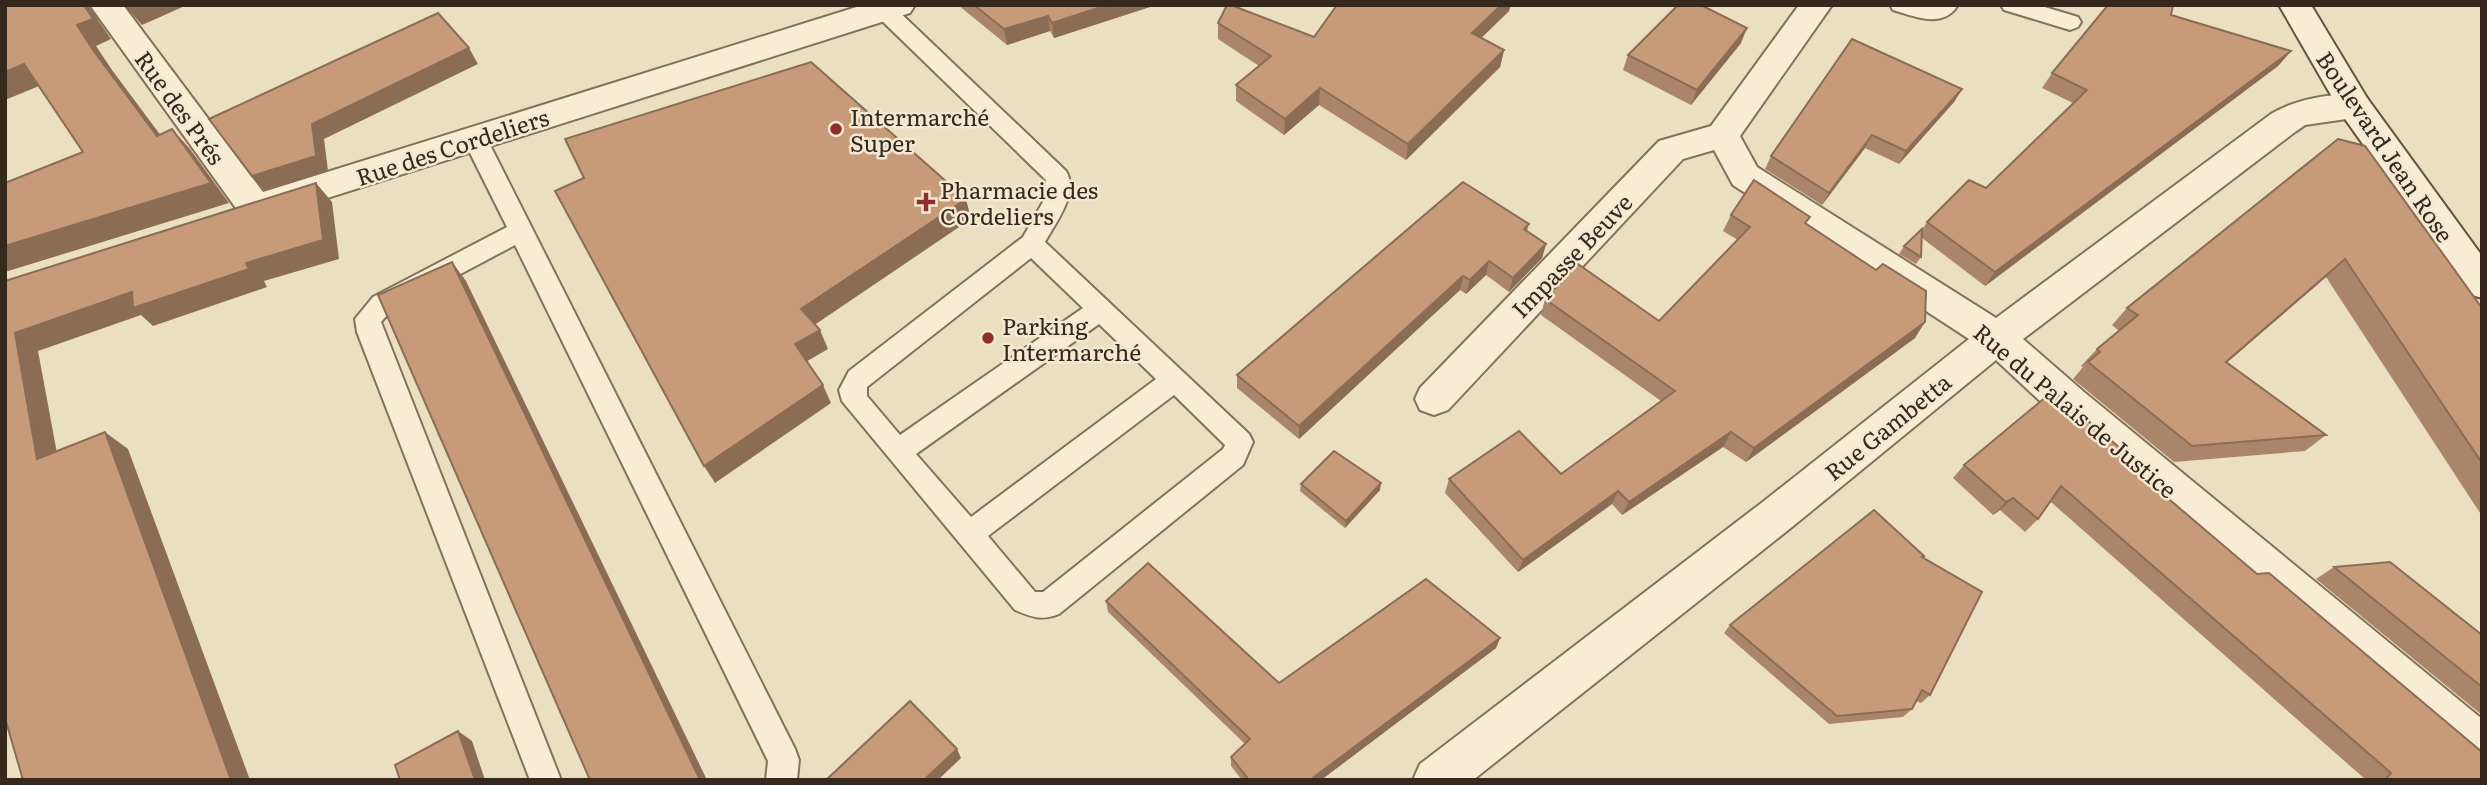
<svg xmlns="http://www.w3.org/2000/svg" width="2487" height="785" viewBox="0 0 2487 785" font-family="Literata,serif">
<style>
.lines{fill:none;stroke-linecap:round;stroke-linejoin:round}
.service-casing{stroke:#84715b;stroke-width:4}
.minor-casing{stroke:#84715b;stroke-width:4}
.secondary-casing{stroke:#66523e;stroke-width:4}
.service{fill:#f7edd5;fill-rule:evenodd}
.minor{fill:#f7edd5;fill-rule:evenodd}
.secondary{fill:#f7edd5;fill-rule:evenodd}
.wall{fill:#ab8569}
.shaded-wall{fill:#8b6c55}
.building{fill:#c79b7a;stroke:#8b6c55;stroke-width:2}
.poi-dot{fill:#902e2f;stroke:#f3e9d2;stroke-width:2.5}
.labels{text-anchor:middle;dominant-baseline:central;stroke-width:5;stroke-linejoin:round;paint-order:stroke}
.street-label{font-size:23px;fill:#35291e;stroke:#f3e9d2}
.poi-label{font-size:23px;fill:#35291e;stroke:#f3e9d2;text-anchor:start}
</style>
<rect width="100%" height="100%" fill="#ebdfc2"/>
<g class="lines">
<defs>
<g id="service">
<path d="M 876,5 L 892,5 L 1066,171 C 1079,193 1056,222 1045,242 L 1249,434 L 1253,442 L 1243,465 L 1059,614 C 1042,621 1032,617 1015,610 L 842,401 L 839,390 L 849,371 L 1023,237 L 1044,200 L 1046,180 L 876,15 L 873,10 ZM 1031,258 L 1083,308 L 900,435 L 867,396 L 867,387 ZM 1099,324 L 1156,379 L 971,517 L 916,454 ZM 1174,395 L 1225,445 L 1223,449 L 1043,592 L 1035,592 L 988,536 Z"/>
<path d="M 1890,5 L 1958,5 C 1943,29 1916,17 1893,10 Z"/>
<path d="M 2001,5 L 2038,5 L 2078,17 L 2081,22 L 2078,27 L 2070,30 L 2004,10 Z"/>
<path d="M 475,130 L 483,133 L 487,139 L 795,749 L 799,760 L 797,780 L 766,780 L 768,761 L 515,245 L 391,311 L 381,322 L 561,780 L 530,780 L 357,332 L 355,319 L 373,297 L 507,227 L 463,139 L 467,133 Z"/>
</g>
<g id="minor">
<path d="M 90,5 L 123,5 L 263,192 L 863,5 L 915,5 L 910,13 L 255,221 L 243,218 Z"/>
<path d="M 1799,5 L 1832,5 L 1740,136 L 1757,167 L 1996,318 L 2271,114 C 2296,99 2338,90 2367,98 L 2372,107 L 2367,116 L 2305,125 L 2295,132 L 2023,339 L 2084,392 L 2482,719 L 2482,770 L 2466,764 L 2056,416 L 1996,360 L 1792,527 L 1473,780 L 1413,780 L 1420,764 L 1764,501 L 1969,339 L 1733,185 L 1714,150 L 1683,159 L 1448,410 L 1434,415 L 1420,410 L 1415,399 L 1420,388 L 1659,141 L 1711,126 Z"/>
</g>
<path id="secondary" d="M 2279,5 L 2311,5 L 2367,98 L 2482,256 L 2482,298 L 2469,294 L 2343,116 Z"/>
</defs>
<use href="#service" class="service-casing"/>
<use href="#minor" class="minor-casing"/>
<use href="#secondary" class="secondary-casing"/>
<use href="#service" class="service"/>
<use href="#minor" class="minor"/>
<use href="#secondary" class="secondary"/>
</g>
<g class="wall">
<path d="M 958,5 L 1156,5 L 1054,38 L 1050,31 L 1007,45 Z"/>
<path d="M 1509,11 L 1481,38 L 1504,50 L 1500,67 L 1406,160 L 1319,105 L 1284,135 L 1236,101 L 1236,85 L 1259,66 L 1218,39 L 1218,23 L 1314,37 Z"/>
<path d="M 2171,15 L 2291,51 L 2278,66 L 1985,286 L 1922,238 L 1921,257 L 1916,264 L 1899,254 L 1904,246 L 1922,230 L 1927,222 L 1986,188 L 2073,103 L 2042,88 L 2052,73 Z"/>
<path d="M 1741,43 L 1691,105 L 1623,70 L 1628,55 Z"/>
<path d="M 1962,89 L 1954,102 L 1899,164 L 1865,148 L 1822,205 L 1765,169 L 1771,156 Z"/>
<path d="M 2338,139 L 2482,308 L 2482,516 L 2326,277 L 2227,362 L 2326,435 L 2305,451 L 2174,462 L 2073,379 L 2083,367 L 2081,366 L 2097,349 L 2119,331 L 2112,325 L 2127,308 Z"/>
<path d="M 1731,215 L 1806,224 L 1915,338 L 1746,462 L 1723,447 L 1622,515 L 1612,504 L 1518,572 L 1445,493 L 1449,479 L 1561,474 L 1661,401 L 1541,315 L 1545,299 L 1659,321 L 1738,240 L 1723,231 Z"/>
<path d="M 1529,224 L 1527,231 L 1546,244 L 1542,258 L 1509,292 L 1486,275 L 1466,294 L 1460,290 L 1299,439 L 1237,388 L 1237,375 Z"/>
<path d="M 2127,454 L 2122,459 L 2482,780 L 2366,780 L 2051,502 L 2038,519 L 2025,532 L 2000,510 L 1993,515 L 1953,478 L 1964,465 Z"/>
<path d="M 1301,484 L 1380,490 L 1345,528 L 1300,491 Z"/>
<path d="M 1922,558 L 1930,695 L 1921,703 L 1916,701 L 1912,709 L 1903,717 L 1829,724 L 1724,633 L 1730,625 Z"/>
<path d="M 2334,567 L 2482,635 L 2482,715 L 2316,579 Z"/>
<path d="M 1106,601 L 1279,683 L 1500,638 L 1496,648 L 1321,780 L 1242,780 L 1231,766 L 1231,757 L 1245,744 L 1108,612 Z"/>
</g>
<g class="shaded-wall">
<path d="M 84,5 L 88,5 L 111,39 L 96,46 L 112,70 L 176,156 L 157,136 L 93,50 L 77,25 Z"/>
<path d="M 124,5 L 187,5 L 142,25 Z"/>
<path d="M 1107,5 L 1156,5 L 1054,38 L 1052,23 Z"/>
<path d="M 1501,5 L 1511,5 L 1509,11 L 1469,50 L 1472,33 Z"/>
<path d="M 1048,16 L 1050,31 L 1007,45 L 1004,29 Z"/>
<path d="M 1747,28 L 1741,43 L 1691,105 L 1697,90 Z"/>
<path d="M 469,48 L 478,64 L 324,139 L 328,171 L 265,191 L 252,176 L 312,124 Z"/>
<path d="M 1504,50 L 1500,67 L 1406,160 L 1408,144 Z"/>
<path d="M 2291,51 L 2278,66 L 1985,286 L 1995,272 Z"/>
<path d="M 24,64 L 44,84 L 5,100 L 5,72 Z"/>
<path d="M 1320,88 L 1319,105 L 1284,135 L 1285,119 Z"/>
<path d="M 1962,89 L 1954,102 L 1899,164 L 1906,151 Z"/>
<path d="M 172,129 L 190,149 L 229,203 L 5,272 L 5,246 Z"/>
<path d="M 1872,135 L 1865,148 L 1822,205 L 1829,193 Z"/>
<path d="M 316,183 L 332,202 L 339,259 L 264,281 L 267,287 L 153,326 L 141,315 L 38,351 L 61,475 L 37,459 L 15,333 L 132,292 L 246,263 Z"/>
<path d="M 966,199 L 971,219 L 810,328 L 801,309 Z"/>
<path d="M 1546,244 L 1542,258 L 1509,292 L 1513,278 Z"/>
<path d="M 2345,259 L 2326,277 L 2208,379 L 2226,362 Z"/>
<path d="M 1489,261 L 1486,275 L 1466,294 L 1470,280 Z"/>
<path d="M 452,262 L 466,281 L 707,780 L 700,780 Z"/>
<path d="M 1463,276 L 1460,290 L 1299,439 L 1299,426 Z"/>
<path d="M 1925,322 L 1915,338 L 1746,462 L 1754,448 Z"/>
<path d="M 820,330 L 828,349 L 804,363 L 795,344 Z"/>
<path d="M 823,385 L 831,403 L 715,483 L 704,466 Z"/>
<path d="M 105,432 L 128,449 L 250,780 L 231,780 Z"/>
<path d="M 1731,432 L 1723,447 L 1622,515 L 1629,502 Z"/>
<path d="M 1381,483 L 1380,490 L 1345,528 L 1346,521 Z"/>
<path d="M 1618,491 L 1612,504 L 1518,572 L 1523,560 Z"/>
<path d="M 2013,498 L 2000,510 L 1993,515 L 2006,502 Z"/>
<path d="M 1500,638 L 1496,648 L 1321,780 L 1310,780 Z"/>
<path d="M 458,731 L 472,741 L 485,780 L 475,780 Z"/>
<path d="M 957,749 L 961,758 L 938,780 L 924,780 Z"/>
</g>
<g class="building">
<path d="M 5,5 L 84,5 L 93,19 L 77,25 L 93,50 L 157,136 L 172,129 L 211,183 L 5,246 L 5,183 L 83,152 L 24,64 L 5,72 Z"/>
<path d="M 974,5 L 1107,5 L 1052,23 L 1048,16 L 1004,29 Z"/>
<path d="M 1227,5 L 1231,5 L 1314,37 L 1337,5 L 1501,5 L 1472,33 L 1504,50 L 1408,144 L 1320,88 L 1285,119 L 1236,85 L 1271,56 L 1218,23 Z"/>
<path d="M 1678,5 L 1701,5 L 1747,28 L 1697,90 L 1628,55 Z"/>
<path d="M 2108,5 L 2173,5 L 2171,15 L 2291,51 L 1995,272 L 1927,222 L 1969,180 L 1986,188 L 2087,90 L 2052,73 Z"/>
<path d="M 438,13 L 469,48 L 312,124 L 316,156 L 252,176 L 209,119 Z"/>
<path d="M 1852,39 L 1962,89 L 1906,151 L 1872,135 L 1829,193 L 1771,156 Z"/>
<path d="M 811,62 L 966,199 L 801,309 L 820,330 L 795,344 L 823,385 L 704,466 L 555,191 L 584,178 L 565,139 Z"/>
<path d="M 2338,139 L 2365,146 L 2482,308 L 2482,463 L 2345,259 L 2226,362 L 2326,435 L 2192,446 L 2088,362 L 2100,352 L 2097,349 L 2138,315 L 2127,308 Z"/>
<path d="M 1754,180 L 1810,217 L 1805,223 L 1876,270 L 1883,264 L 1926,291 L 1925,322 L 1754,448 L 1731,432 L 1629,502 L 1618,491 L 1523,560 L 1449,479 L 1519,431 L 1561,474 L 1675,391 L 1545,299 L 1578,264 L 1659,321 L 1750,227 L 1731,215 Z"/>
<path d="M 1463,182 L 1529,224 L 1524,229 L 1546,244 L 1513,278 L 1489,261 L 1470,280 L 1463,276 L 1299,426 L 1237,375 Z"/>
<path d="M 316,183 L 323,240 L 246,263 L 249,269 L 133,308 L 132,292 L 15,333 L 37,459 L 105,432 L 231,780 L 23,780 L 5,718 L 5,281 Z"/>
<path d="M 1922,229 L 1921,257 L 1904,246 Z"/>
<path d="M 452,262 L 700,780 L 590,780 L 378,295 Z"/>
<path d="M 2053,391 L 2127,454 L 2117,455 L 2257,574 L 2269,573 L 2482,752 L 2482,780 L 2385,780 L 2391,773 L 2061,486 L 2038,519 L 2013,498 L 2006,502 L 1964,465 Z"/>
<path d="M 1334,451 L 1381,483 L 1346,521 L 1301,484 Z"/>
<path d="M 1874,510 L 1924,556 L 1922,557 L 1982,592 L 1930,695 L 1922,690 L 1912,709 L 1837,716 L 1730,625 Z"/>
<path d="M 2390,562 L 2482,635 L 2482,687 L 2334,567 Z"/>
<path d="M 1148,563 L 1279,683 L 1426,579 L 1500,638 L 1310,780 L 1249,780 L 1231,757 L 1250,739 L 1106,601 Z"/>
<path d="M 910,701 L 957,749 L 924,780 L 826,780 Z"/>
<path d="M 458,731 L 475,780 L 400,780 L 395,765 Z"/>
</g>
<g class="poi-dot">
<circle cx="836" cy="129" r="7"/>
<path d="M922.5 191.5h7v7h7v7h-7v7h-7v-7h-7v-7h7z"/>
<circle cx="988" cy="338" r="7"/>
</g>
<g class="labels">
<g class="street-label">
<text transform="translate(181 107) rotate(54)">Rue des Prés</text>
<text transform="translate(452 146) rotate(-18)">Rue des Cordeliers</text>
<text transform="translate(2386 146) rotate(56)">Boulevard Jean Rose</text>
<text transform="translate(1571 255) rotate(-46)">Impasse Beuve</text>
<text transform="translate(2076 410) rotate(40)">Rue du Palais de Justice</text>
<text transform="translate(1887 426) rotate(-39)">Rue Gambetta</text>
</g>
<g class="poi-label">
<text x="850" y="116">Intermarché<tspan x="850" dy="26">Super</tspan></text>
<text x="940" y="189">Pharmacie des<tspan x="940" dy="26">Cordeliers</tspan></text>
<text x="1002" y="325">Parking<tspan x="1002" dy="26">Intermarché</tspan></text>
</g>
</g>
<rect width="2487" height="785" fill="none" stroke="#35291e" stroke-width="14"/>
</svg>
